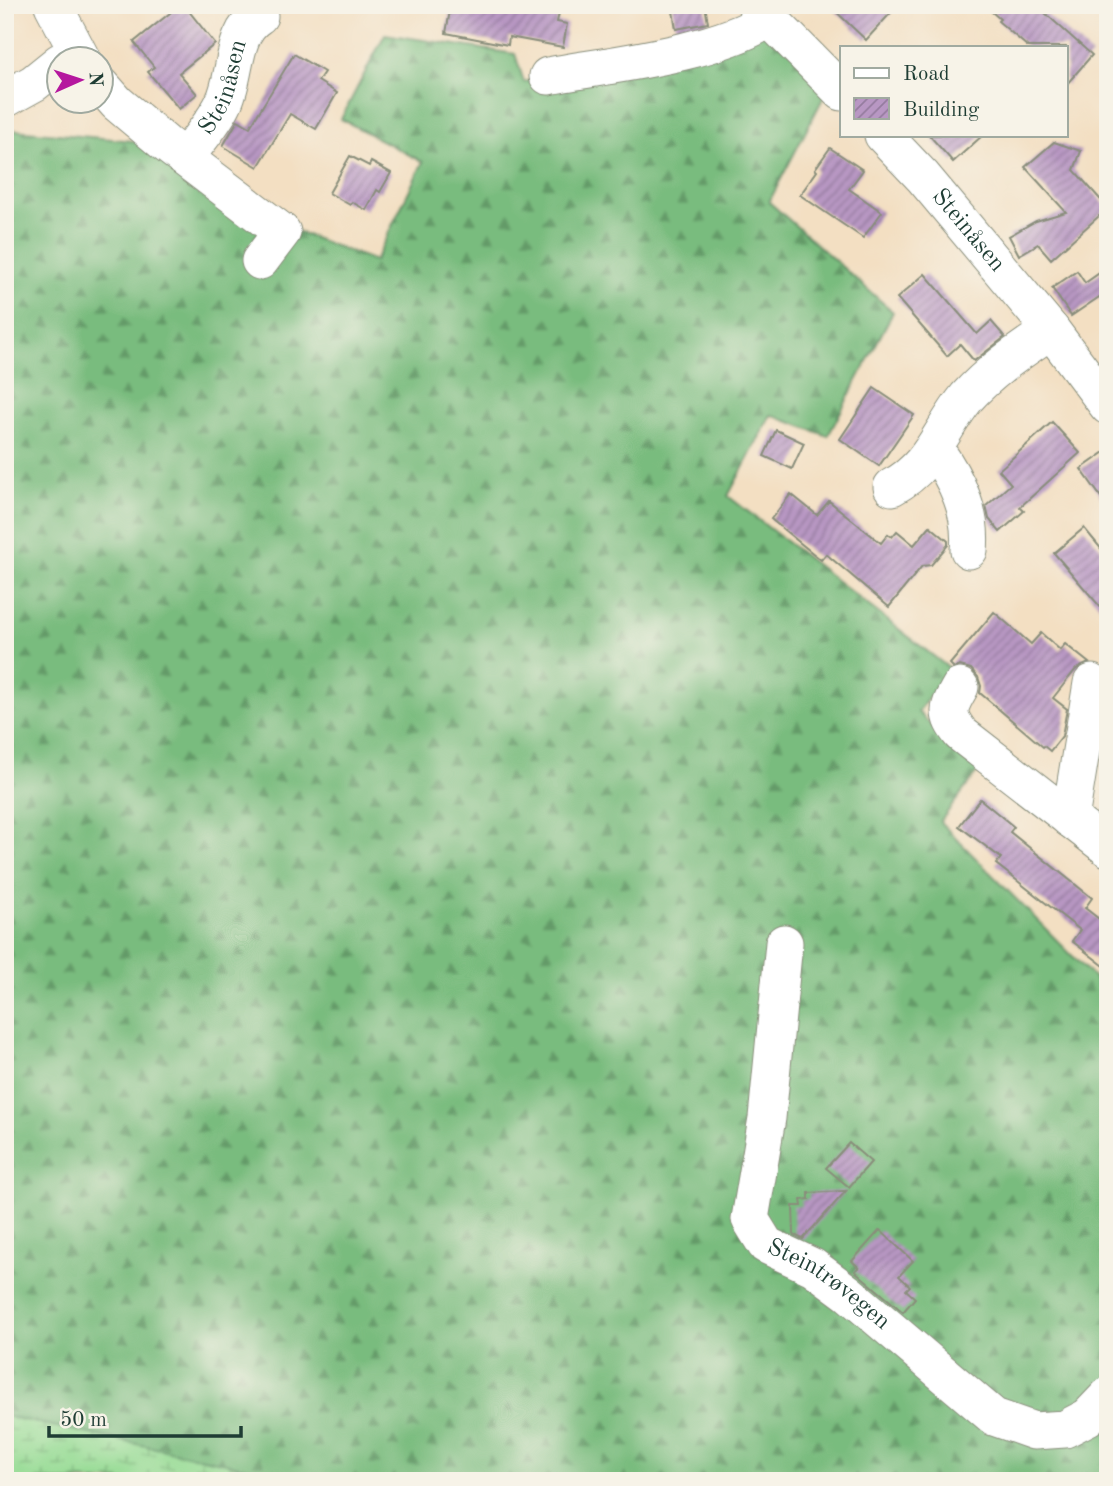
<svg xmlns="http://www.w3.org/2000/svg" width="1113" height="1486" viewBox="0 0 1113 1486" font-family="'Old Standard TT',serif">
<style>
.forest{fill:url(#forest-firs);stroke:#4c7c59;stroke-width:2}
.wetland{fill:url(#wetland-marsh);stroke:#5b8c64;stroke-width:2}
.building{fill:url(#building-hatch)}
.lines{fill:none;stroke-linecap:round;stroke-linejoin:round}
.minor-casing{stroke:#898e7b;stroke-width:39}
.minor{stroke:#fff;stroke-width:37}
.labels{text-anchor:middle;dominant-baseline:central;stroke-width:7;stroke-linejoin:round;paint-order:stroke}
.street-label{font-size:24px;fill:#1f3d34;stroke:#f7f3e8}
</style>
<defs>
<pattern id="forest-firs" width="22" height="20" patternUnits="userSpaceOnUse" patternTransform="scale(1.75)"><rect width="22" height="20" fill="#79bc7e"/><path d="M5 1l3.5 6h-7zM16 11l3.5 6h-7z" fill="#639a68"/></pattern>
<pattern id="wetland-marsh" width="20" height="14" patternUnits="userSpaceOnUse" patternTransform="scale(1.75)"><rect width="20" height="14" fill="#97dc95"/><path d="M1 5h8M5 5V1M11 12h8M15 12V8" fill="none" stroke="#7bb47a"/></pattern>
<pattern id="building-hatch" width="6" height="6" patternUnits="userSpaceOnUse" patternTransform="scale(1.75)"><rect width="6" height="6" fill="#b897c3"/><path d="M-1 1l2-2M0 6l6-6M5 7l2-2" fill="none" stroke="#957c9f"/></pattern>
</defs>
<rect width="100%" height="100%" fill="#f7f3e8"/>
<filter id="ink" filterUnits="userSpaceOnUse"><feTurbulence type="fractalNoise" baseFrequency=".0143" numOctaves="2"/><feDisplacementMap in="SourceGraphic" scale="14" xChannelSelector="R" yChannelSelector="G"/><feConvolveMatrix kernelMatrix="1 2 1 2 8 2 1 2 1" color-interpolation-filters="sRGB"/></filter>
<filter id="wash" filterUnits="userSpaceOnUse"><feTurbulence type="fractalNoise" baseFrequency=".00686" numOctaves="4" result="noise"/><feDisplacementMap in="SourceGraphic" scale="28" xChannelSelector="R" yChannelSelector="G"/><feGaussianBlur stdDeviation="1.57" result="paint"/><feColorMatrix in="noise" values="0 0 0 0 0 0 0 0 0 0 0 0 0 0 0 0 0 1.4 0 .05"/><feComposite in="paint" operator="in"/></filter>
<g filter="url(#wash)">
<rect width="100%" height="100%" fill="#f3dfc2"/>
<path class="forest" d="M 769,19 L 832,81 L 769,202 L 893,312 L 828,436 L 771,415 L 728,496 L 950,669 L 918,712 L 978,771 L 940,822 L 1108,992 L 1108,1481 L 282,1481 L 286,1476 L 5,1416 L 5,129 L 166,144 L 266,220 L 375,261 L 423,162 L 341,119 L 385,34 L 515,54 L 524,82 Z"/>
<path class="wetland" d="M 5,1416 L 287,1476 L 282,1481 L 5,1481 Z"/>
<g id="blocks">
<g class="building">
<path d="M 180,5 L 184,5 L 215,44 L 179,73 L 197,94 L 179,109 L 148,72 L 154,67 L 134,42 Z"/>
<path d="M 451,5 L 515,5 L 559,13 L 557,22 L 567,24 L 563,47 L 509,37 L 508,45 L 446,33 Z"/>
<path d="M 672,5 L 705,5 L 708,23 L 676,29 Z"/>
<path d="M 829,5 L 898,5 L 866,40 Z"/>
<path d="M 984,5 L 1036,5 L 1092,55 L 1066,85 L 1066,47 L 1028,47 L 998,21 L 1000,19 Z"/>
<path d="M 294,54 L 324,72 L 318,81 L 337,93 L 316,129 L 290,114 L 258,167 L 223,146 L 238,120 L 250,127 Z"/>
<path d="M 929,135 L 983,135 L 953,162 Z"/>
<path d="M 1054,142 L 1081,151 L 1074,170 L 1108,208 L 1051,259 L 1038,244 L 1019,255 L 1009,236 L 1036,221 L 1066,212 L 1025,167 Z"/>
<path d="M 830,148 L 863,170 L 849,189 L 882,212 L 863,238 L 800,195 L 817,171 L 815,169 Z"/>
<path d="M 350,156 L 369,166 L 371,162 L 391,173 L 380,192 L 377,190 L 366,210 L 352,202 L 350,205 L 329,193 Z"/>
<path d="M 1108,267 L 1108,291 L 1071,316 L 1052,288 L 1077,271 L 1085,283 Z"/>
<path d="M 925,274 L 977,334 L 991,321 L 1005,337 L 974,361 L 960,344 L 947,356 L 897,298 Z"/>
<path d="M 874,388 L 914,415 L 879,466 L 840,439 Z"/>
<path d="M 1052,422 L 1080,453 L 1020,507 L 1024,511 L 1000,532 L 989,519 L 986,506 L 1011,484 L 999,470 Z"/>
<path d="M 776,430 L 804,443 L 792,469 L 764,456 Z"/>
<path d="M 1108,450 L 1108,507 L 1081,469 Z"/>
<path d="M 791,494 L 817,515 L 829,501 L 881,543 L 888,534 L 892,537 L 897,531 L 914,545 L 930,526 L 948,541 L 948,545 L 931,565 L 922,566 L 889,607 L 826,554 L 821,560 L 771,519 Z"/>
<path d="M 1084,528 L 1108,557 L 1108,616 L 1054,553 Z"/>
<path d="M 994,612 L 1031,644 L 1041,633 L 1060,650 L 1065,644 L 1089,663 L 1076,669 L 1053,698 L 1067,709 L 1062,736 L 1050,751 L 1044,746 L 1043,747 L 980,693 L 981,686 L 978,677 L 971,669 L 960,666 L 954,668 L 950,664 Z"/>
<path d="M 980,799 L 1014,827 L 1010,832 L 1092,898 L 1085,908 L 1108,926 L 1108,969 L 1072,941 L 1080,930 L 996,864 L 1001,858 L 959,826 Z"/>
<path d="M 849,1143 L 871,1162 L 849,1187 L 826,1168 Z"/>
<path d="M 846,1191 L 803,1239 L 794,1235 L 793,1206 L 802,1206 L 801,1200 L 809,1199 L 809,1193 Z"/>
<path d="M 880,1230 L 913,1261 L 899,1276 L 910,1286 L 906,1290 L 915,1298 L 903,1312 L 855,1271 L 859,1268 L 852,1261 Z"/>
</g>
</g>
</g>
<g filter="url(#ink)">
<use href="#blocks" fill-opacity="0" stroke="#898e7b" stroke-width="2"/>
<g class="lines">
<defs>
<g id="minor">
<path d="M 53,5 L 82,60"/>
<path d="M 756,5 L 842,92"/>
<path d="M 548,76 C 614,64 713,54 769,19"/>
<path d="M 102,86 L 117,103 L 166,144 L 282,232 L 260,261"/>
<path d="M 5,99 L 34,83 L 60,62"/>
<path id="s1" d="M 883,135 L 923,177 L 1051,330 L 1108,406"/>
<path id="s2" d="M 185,158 C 198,140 213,124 223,104 C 237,77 231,33 259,16"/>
<path d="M 935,449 C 956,479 973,512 969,550"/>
<path d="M 892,487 C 932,466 940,430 967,397 C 991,370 1022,350 1051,330"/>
<path d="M 960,687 C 948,708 945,714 961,734 L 1108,848"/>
<path d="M 1070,819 L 1092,683"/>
<path id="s3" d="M 784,943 L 767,1118 L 750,1219 L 766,1245 L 813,1267 L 848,1293 L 994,1417 L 1034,1431 L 1065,1429 L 1088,1417 L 1108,1396"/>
</g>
</defs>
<use href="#minor" class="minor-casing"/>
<use href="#minor" class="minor"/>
</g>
</g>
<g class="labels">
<g class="street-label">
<text stroke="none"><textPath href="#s2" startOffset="82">Steinåsen</textPath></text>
<text stroke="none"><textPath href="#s1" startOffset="128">Steinåsen</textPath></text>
<text stroke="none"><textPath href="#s3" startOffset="383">Steintrøvegen</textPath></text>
</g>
</g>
<rect width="1113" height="1486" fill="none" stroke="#f7f3e8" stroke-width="28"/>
<rect x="840" y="46" width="228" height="91" fill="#f7f3e8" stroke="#a1aaa0" stroke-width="2"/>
<rect x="854" y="68" width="35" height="10" fill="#ffffff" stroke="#a1aaa0" stroke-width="2"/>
<text x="903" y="80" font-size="21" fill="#1f3d34">Road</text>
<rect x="854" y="98" width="35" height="21" fill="url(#building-hatch)" stroke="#a1aaa0" stroke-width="2"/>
<text x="903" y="116" font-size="21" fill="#1f3d34">Building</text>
<g transform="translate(80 80) rotate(87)"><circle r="33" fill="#f7f3e8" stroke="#a1aaa0" stroke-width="2"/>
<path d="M0-5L12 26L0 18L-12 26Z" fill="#b5179e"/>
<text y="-10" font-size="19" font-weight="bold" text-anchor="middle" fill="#1f3d34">N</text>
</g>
<path d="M49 1426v10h192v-10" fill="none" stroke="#1f3d34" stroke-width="3.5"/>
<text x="60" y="1426" font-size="21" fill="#1f3d34" stroke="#f7f3e8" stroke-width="5" paint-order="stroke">50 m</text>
</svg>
